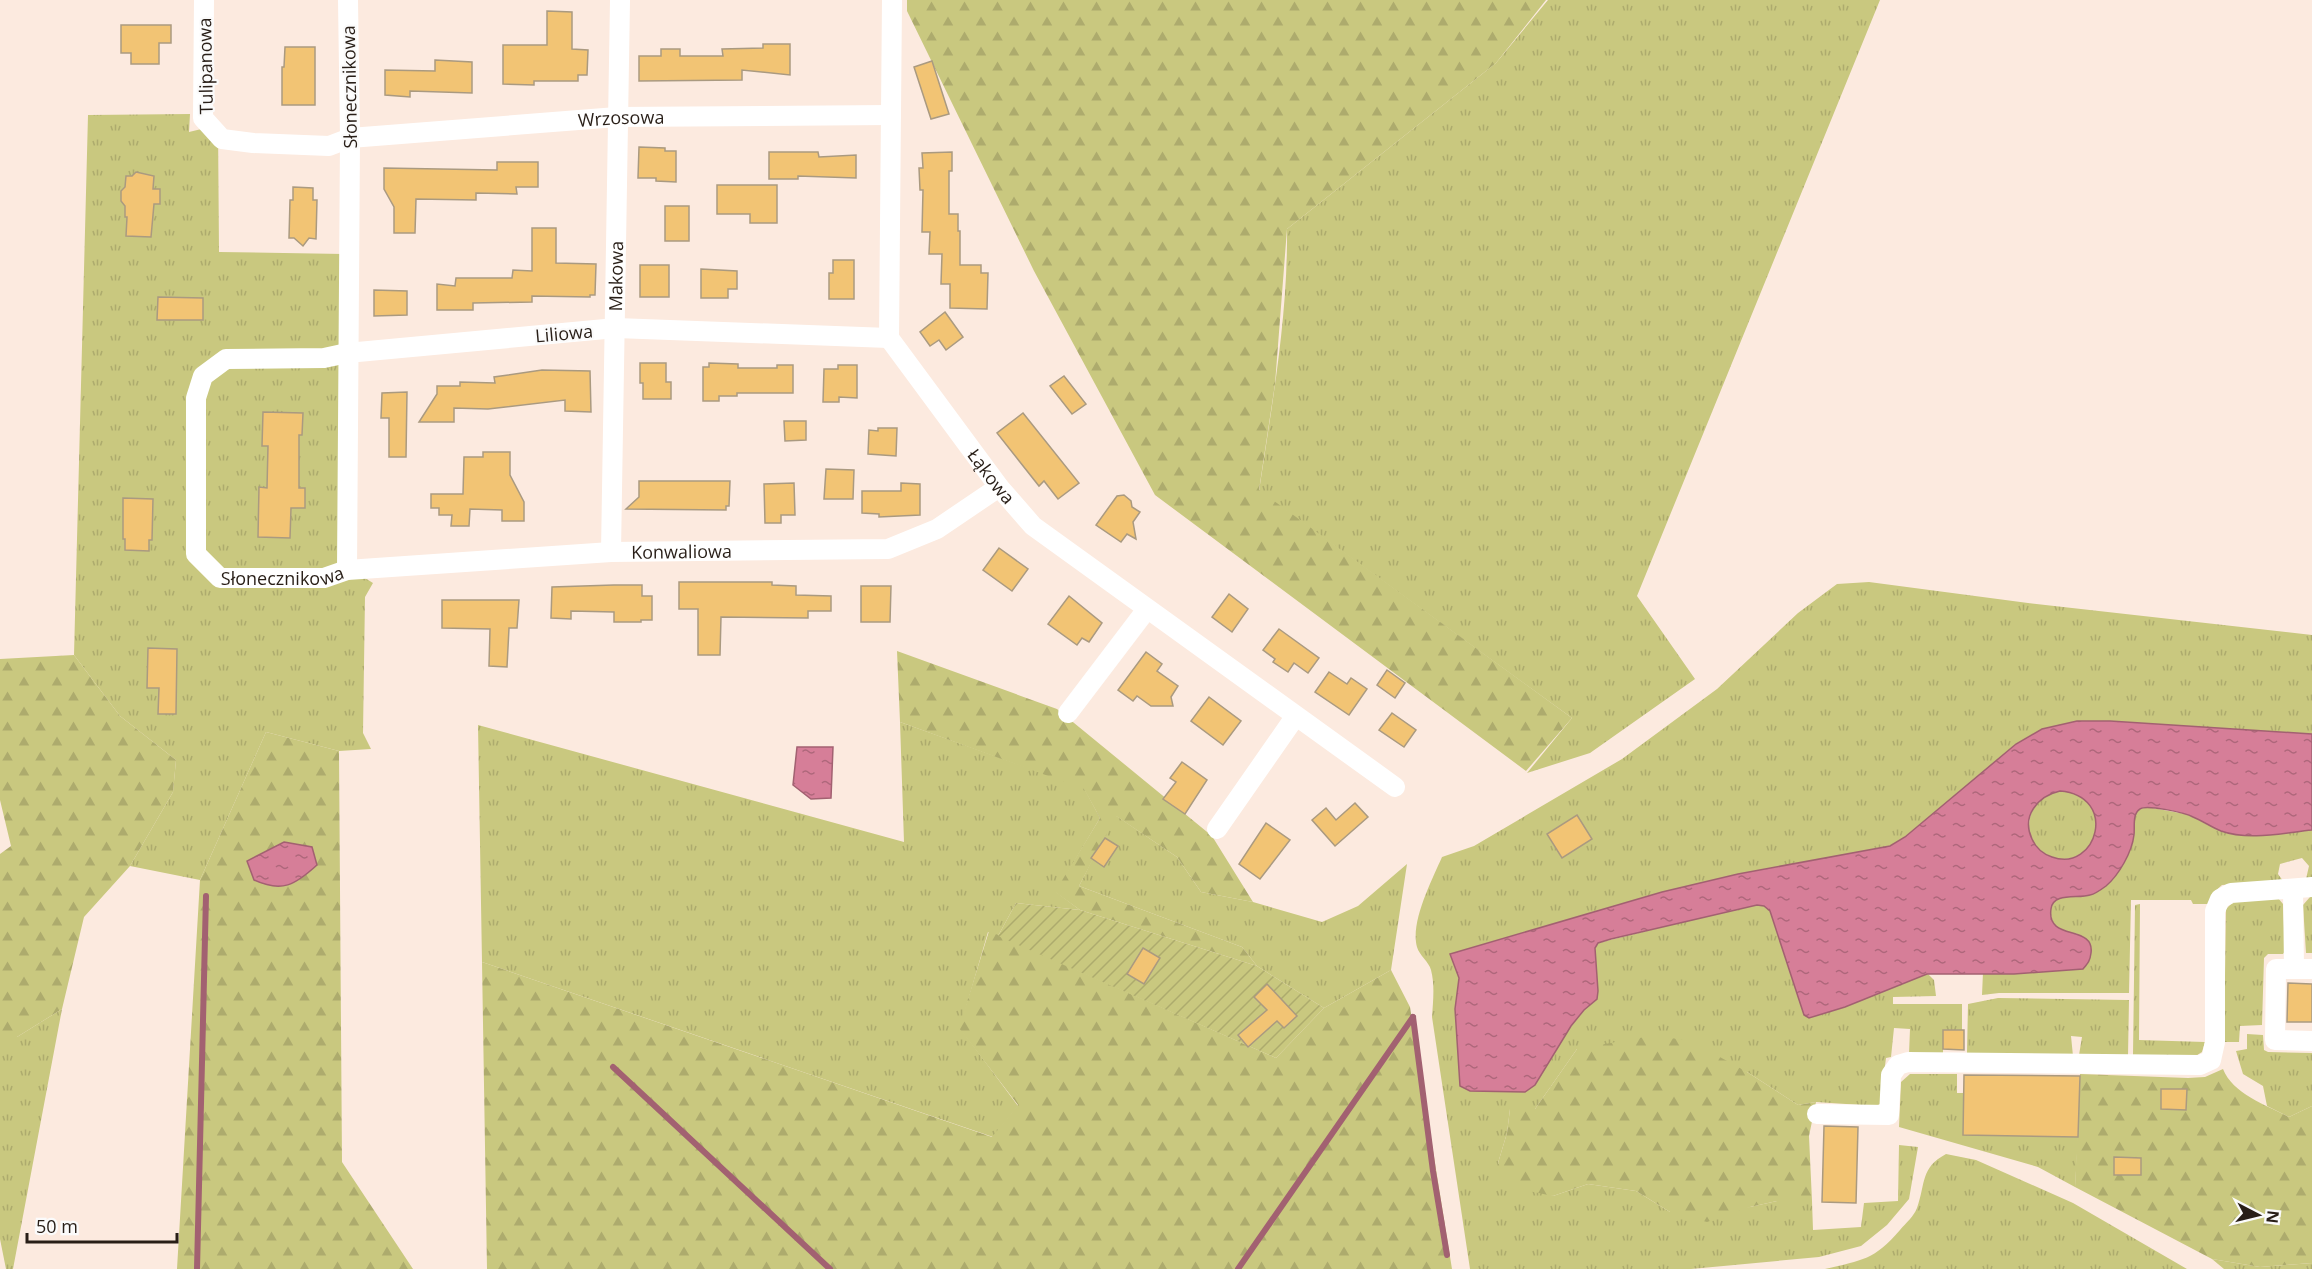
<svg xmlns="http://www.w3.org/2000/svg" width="2312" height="1269" viewBox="0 0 2312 1269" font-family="'Open Sans',sans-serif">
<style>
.grass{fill:url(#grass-tufts)}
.forest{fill:url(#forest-firs)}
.garden{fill:url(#garden-furrows)}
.water{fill:url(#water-ripples);stroke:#a26171;stroke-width:1.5;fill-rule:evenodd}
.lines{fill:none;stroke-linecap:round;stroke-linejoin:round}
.stream{stroke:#a26171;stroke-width:6}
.building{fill:#f2c474;stroke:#aa9a80;stroke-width:1.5}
.minor{stroke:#fff;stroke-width:20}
.labels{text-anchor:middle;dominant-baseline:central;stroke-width:4.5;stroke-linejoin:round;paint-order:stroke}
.street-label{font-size:18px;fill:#281e17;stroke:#fbfbfb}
</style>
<defs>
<pattern id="grass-tufts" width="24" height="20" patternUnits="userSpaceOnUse" patternTransform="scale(1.5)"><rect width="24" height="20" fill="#c9c87f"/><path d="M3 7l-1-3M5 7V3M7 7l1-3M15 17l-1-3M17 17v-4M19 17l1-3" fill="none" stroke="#adab6d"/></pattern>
<pattern id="forest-firs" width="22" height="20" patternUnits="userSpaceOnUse" patternTransform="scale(1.5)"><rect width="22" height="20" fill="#c9c87f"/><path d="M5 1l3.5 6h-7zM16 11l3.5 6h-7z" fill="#adab6d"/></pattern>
<pattern id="garden-furrows" width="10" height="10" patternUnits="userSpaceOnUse" patternTransform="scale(1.5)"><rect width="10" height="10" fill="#c9c87f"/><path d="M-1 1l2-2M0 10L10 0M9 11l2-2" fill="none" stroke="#adab6d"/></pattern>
<pattern id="water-ripples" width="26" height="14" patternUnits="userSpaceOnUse" patternTransform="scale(1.5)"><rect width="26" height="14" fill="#d67e98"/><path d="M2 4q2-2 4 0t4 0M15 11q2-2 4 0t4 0" fill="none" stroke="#ae677b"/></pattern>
</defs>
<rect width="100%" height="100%" fill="#fceadf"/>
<g class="grass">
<path d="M 1548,0 L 1880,0 L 1637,596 L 1695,679 L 1590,753 L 1527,773 L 1572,718 L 1259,491 C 1272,404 1288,317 1287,229 L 1496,63 Z"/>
<path d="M 190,114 L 189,132 L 218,125 L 219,252 L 344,254 L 341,563 L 373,583 L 365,597 L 363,733 L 371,749 L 339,751 L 266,732 L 200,880 L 130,866 L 173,792 L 176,760 L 120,716 L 74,655 L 88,115 Z"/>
<path d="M 1869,582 L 2028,603 L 2312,635 L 2312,734 L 2110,721 L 2077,721 L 2042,729 L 2016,744 L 1905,837 L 1890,846 L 1738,874 L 1662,892 L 1450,954 L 1459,978 L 1455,1009 L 1535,1085 L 1571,1026 L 1584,1010 L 1597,999 L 1598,991 L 1595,948 L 1598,943 L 1711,915 L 1757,905 L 1764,906 L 1770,911 L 1809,1018 L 1845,1007 L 1927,973 L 1934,980 L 1936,996 L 1893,997 L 1893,1004 L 1962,1004 L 1962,1030 L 1943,1030 L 1943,1054 L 1909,1054 L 1910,1029 L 1894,1028 L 1891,1057 L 1886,1058 L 1880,1104 L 1876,1106 L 1816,1102 L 1798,1105 L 1747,1072 L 1577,1049 L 1535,1109 L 1510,1109 L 1507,1133 L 1498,1163 L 1553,1196 L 1588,1184 L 1636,1191 L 1670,1212 L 1750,1207 L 1777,1201 L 1812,1201 L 1813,1230 L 1861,1227 L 1864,1203 L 1898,1201 L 1899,1145 L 1918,1147 L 1909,1199 L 1887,1225 L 1861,1246 L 1819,1257 L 1691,1269 L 1470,1269 L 1432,1017 C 1433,1002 1435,985 1431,970 C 1429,962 1419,955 1417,947 C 1410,922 1432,880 1442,857 L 1474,846 L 1622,759 L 1717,689 L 1798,613 L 1837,584 Z"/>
<path d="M 900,722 L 1084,788 L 1100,818 L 1056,892 L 1080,910 L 1016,903 L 998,936 L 988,932 L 960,1028 L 1018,1106 L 993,1137 L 482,962 L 478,725 L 904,842 Z"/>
<circle cx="2063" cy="825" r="34"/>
<path d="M 2147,807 L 2191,815 L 2204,823 L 2245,835 L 2270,835 L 2312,830 L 2312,878 L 2306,879 L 2309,866 L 2302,858 L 2280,864 L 2278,874 L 2283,881 L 2222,885 L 2212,894 L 2208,904 L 2193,904 L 2191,900 L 2131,900 L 2129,993 L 1999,993 L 1982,995 L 1983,972 L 2014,974 L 2083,969 L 2078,934 C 2073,933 2064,932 2059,929 C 2051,924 2046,905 2057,899 C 2062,896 2083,896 2091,895 L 2134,838 L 2135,815 L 2139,809 Z"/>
<path d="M 1115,815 L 1177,857 L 1201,892 L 1253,902 L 1322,922 L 1358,906 L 1407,864 L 1391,970 L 1324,1008 L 1257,966 L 1242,947 L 1079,886 Z"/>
<path d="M 2310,897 L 2312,897 L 2312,953 L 2306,953 L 2303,905 Z"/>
<path d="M 2278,898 L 2283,904 L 2285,951 L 2283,954 L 2268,954 L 2264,958 L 2262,1025 L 2240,1026 L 2239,1042 L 2224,1042 L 2226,909 L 2234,901 Z"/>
<path d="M 2140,904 L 2139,1040 L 2205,1042 L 2202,1052 L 2194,1057 L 2133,1055 L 2135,905 Z"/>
<path d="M 1998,998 L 2129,1000 L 2128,1056 L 2079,1055 L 2082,1037 L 2071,1036 L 2073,1056 L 1967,1053 L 1968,1004 Z"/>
<path d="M 62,1009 L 13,1269 L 6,1269 L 0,1239 L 0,1037 L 17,1037 Z"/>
<path d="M 2247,1034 L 2263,1035 L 2264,1050 L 2268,1052 L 2312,1053 L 2312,1106 L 2289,1117 L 2267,1106 L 2263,1086 L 2243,1074 L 2236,1051 L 2247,1049 Z"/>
<path d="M 1910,1074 L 1957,1074 L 1957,1093 L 1964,1093 L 1963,1134 L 2078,1137 L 2075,1187 L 2038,1167 L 1899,1127 L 1901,1082 Z"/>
<path d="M 1946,1154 L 1976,1160 L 2073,1203 L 2187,1269 L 1825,1269 C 1863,1260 1874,1260 1900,1230 C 1906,1223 1914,1216 1917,1208 C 1926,1183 1920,1168 1946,1154 Z"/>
<path d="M 2212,1259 L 2260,1267 L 2312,1263 L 2312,1269 L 2224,1269 Z"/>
</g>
<g class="forest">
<path d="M 907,0 L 1546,0 L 1496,63 L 1287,229 L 1275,384 L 1259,490 L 1572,718 L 1526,771 L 1155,495 L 1034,271 L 907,11 Z"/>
<path d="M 897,651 L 1057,709 L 1212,836 L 1253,902 L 1201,892 L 1177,857 L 1116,816 L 1079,886 L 1242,947 L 1257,966 L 1080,910 L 1055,892 L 1100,818 L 1084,789 L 900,722 Z"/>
<path d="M 74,655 L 120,716 L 176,760 L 173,792 L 130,866 L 84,917 L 62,1009 L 17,1037 L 0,1037 L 0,854 L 11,846 L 0,800 L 0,659 Z"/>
<path d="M 266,732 L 339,751 L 342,1162 L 413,1269 L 177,1269 L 200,880 Z"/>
<path d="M 989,931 L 1276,1058 L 1324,1008 L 1391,970 L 1410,1007 L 1452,1269 L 487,1269 L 482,962 L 992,1137 L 1018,1105 L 959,1028 Z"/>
<path d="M 1650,1036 L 1689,1040 L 1747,1072 L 1798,1105 L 1816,1102 L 1809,1136 L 1812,1201 L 1777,1201 L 1750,1207 L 1707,1222 L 1670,1212 L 1636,1191 L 1588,1184 L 1553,1196 L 1519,1189 L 1498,1163 L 1507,1133 L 1510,1109 L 1535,1109 L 1577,1049 Z"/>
<path d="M 2223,1069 C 2233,1094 2266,1105 2289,1117 L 2312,1106 L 2312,1263 L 2260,1267 L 2212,1259 L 2075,1187 L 2080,1074 L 2188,1078 L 2205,1077 Z"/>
</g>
<path class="garden" d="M 1016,903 L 1080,910 L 1257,966 L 1324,1008 L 1276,1058 L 998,936 Z"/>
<g class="water">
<path d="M 2077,721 L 2110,721 L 2312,734 L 2312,830 C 2283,833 2249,841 2221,831 C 2211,827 2203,821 2193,817 C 2186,813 2146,804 2140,809 C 2132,814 2135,827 2134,835 C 2132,852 2119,875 2106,886 C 2102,889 2095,894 2090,895 C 2078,899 2053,892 2051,909 C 2046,942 2095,924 2091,953 C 2090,961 2088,963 2083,969 L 2014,974 L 1927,974 L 1845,1007 L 1809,1018 L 1804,1015 L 1770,911 L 1764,906 L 1757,905 L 1611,939 L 1598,943 L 1595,948 L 1598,991 L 1597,999 L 1584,1010 L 1571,1026 L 1535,1085 L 1525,1092 L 1470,1091 L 1460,1086 L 1455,1009 L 1459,978 L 1450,954 L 1662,892 L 1738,874 L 1890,846 L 1905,837 L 2016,744 L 2042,729 ZM 2060,791 C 2119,796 2097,873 2052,857 C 2043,854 2036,848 2032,839 C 2021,816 2038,796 2060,791 Z"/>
<path d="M 797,747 L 833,747 L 831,798 L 811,799 L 793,785 Z"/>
<path d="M 284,842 L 312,847 L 317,865 C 295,885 282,893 254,880 L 247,861 Z"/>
</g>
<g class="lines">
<g class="stream">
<path d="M 1413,1017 L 1433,1171 L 1447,1255"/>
<path d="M 613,1067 L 830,1269"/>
<path d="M 197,1269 L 206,896"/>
<path d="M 1238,1269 L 1413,1017"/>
</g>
</g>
<g class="building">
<path d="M 547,11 L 572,12 L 572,49 L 588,50 L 587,75 L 578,75 L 578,81 L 534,81 L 534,85 L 503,84 L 503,45 L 547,45 Z"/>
<path d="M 121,25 L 171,25 L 171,43 L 159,43 L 159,64 L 131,64 L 131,53 L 121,53 Z"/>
<path d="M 763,44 L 790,44 L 790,75 L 742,70 L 742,80 L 639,81 L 639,56 L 661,56 L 661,49 L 680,49 L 680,56 L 723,56 L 722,49 L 763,48 Z"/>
<path d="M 285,47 L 315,47 L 315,105 L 282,105 L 282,67 L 284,67 Z"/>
<path d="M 435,60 L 472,62 L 472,93 L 410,91 L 410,97 L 385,95 L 385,70 L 435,71 Z"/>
<path d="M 932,61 L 949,114 L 931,119 L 914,67 Z"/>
<path d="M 639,147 L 665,148 L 665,151 L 676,151 L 676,182 L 656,181 L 656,178 L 638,178 Z"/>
<path d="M 769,152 L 818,152 L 819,157 L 856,155 L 856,178 L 798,176 L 798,179 L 769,179 Z"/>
<path d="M 952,152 L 952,171 L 949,171 L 949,214 L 958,214 L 958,231 L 960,231 L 960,265 L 981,265 L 981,273 L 988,273 L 987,309 L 950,308 L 950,284 L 941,284 L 942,254 L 929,254 L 930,232 L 922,232 L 923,190 L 920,190 L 919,168 L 923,168 L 922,153 Z"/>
<path d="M 497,162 L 538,162 L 538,187 L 516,187 L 517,194 L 476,193 L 476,200 L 416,199 L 415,233 L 394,233 L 394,207 L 384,189 L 384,168 L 497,170 Z"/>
<path d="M 136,172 L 154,176 L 153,189 L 160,189 L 160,204 L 154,204 L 151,237 L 126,236 L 127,217 L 125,217 L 125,206 L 121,201 L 121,191 L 125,187 L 126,176 L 132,176 Z"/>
<path d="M 717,185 L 777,185 L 777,223 L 750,223 L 750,214 L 717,214 Z"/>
<path d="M 293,187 L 313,188 L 313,200 L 317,200 L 316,239 L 309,238 L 303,246 L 294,238 L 289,238 L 290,200 L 293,200 Z"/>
<rect x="665" y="206" width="24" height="35"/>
<path d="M 532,228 L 556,228 L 556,263 L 596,264 L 595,295 L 590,295 L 590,297 L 532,296 L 532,302 L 473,303 L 473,310 L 437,310 L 437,284 L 455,286 L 456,278 L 512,278 L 513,270 L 532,271 Z"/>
<path d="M 833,260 L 854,260 L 854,299 L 829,299 L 829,273 L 833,273 Z"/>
<rect x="640" y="265" width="29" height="32"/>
<path d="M 701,269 L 737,271 L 737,289 L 728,289 L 728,298 L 701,298 Z"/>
<path d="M 374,290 L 407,291 L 407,315 L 374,316 Z"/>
<path d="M 158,297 L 203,298 L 203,320 L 157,320 Z"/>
<path d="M 945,312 L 963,337 L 946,350 L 939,340 L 930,346 L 920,332 Z"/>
<path d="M 640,363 L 666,363 L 666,382 L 671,382 L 671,399 L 643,399 L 643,383 L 640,383 Z"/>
<path d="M 709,363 L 738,364 L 738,368 L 777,368 L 777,365 L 793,365 L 793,393 L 737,393 L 737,396 L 719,396 L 719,401 L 703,401 L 703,367 L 709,367 Z"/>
<path d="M 838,365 L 857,365 L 857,398 L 839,397 L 839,402 L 823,402 L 824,369 L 838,369 Z"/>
<path d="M 542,370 L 590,371 L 591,412 L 565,411 L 565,400 L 488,409 L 454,408 L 454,422 L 419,422 L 437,394 L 437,386 L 460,386 L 460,382 L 495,383 L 494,377 Z"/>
<path d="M 1064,376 L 1086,404 L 1072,414 L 1050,386 Z"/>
<path d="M 407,392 L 406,457 L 389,457 L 389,418 L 381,418 L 382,393 Z"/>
<path d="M 263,412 L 303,413 L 302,435 L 299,435 L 299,488 L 305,488 L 305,508 L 291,508 L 290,538 L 258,537 L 259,487 L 267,488 L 268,446 L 262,446 Z"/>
<path d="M 1023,413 L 1079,483 L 1058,499 L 1044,481 L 1039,486 L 997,433 Z"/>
<path d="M 784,421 L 806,421 L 806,440 L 785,441 Z"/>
<path d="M 878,428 L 897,428 L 896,456 L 868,454 L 869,430 L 878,431 Z"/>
<path d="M 483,452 L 510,452 L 510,475 L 524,502 L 524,521 L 502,521 L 502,510 L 470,509 L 469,526 L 451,526 L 452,515 L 439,515 L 439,508 L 431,508 L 431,494 L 463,494 L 464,457 L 483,457 Z"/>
<path d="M 826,469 L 854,470 L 853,499 L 824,499 Z"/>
<path d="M 639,481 L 730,481 L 729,506 L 726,506 L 726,510 L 626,509 L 639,497 Z"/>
<path d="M 794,483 L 795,515 L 781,515 L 781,523 L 765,523 L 764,484 Z"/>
<path d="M 901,483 L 920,484 L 920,515 L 879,517 L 879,514 L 862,513 L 862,491 L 901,491 Z"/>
<path d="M 1124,495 L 1131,501 L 1132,507 L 1140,512 L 1133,522 L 1136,539 L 1127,534 L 1121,542 L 1096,525 L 1117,496 Z"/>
<path d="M 123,498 L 153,499 L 152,540 L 149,540 L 149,551 L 125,550 L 125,539 L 123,539 Z"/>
<path d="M 999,548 L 1028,569 L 1012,591 L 983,570 Z"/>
<path d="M 679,582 L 772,582 L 772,585 L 796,586 L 796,595 L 831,596 L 831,611 L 808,611 L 808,618 L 721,617 L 720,655 L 698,655 L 698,609 L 679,609 Z"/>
<path d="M 614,585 L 642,585 L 642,596 L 652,596 L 652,620 L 641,620 L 641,622 L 614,622 L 614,612 L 571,611 L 571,619 L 551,618 L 552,587 Z"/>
<path d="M 861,586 L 891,586 L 890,622 L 861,622 Z"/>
<path d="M 1229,594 L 1248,609 L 1232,632 L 1212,617 Z"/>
<path d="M 1069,596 L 1102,623 L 1089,642 L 1082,638 L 1077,645 L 1048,624 Z"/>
<path d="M 442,600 L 519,600 L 517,628 L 509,628 L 507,667 L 489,666 L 490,629 L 442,628 Z"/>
<path d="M 1279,629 L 1319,658 L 1308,673 L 1294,663 L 1288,672 L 1273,662 L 1275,659 L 1263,650 Z"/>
<path d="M 148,648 L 177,649 L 176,714 L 158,714 L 159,688 L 147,688 Z"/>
<path d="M 1146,652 L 1162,664 L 1157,671 L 1178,686 L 1171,697 L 1173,706 L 1151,706 L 1137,696 L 1133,701 L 1118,690 Z"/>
<path d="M 1387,670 L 1405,683 L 1395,698 L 1377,685 Z"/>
<path d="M 1329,672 L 1347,684 L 1351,678 L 1367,689 L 1349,715 L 1315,692 Z"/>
<path d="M 1209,697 L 1241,721 L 1223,745 L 1191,721 Z"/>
<path d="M 1392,713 L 1416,730 L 1404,747 L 1379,730 Z"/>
<path d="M 1182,762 L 1207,780 L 1185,814 L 1163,799 L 1176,782 L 1170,778 Z"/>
<path d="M 1355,803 L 1368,817 L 1335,846 L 1312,820 L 1326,808 L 1336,820 Z"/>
<path d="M 1577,815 L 1592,839 L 1562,858 L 1547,834 Z"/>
<path d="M 1266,823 L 1290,840 L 1260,879 L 1239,864 Z"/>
<path d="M 1105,838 L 1118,846 L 1104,867 L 1091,858 Z"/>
<path d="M 1143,948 L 1160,958 L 1144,984 L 1127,974 Z"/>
<path d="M 2288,983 L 2312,984 L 2312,1022 L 2287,1022 Z"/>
<path d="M 1267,984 L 1297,1016 L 1284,1028 L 1277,1021 L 1248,1047 L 1238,1035 L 1267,1010 L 1254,997 Z"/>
<path d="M 1943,1030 L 1964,1030 L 1964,1050 L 1943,1049 Z"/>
<path d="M 1964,1075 L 2080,1076 L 2078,1137 L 1963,1135 Z"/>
<path d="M 2161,1089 L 2187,1089 L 2186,1110 L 2161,1109 Z"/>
<path d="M 1824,1126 L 1858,1127 L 1856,1203 L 1822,1202 Z"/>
<path d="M 2114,1157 L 2141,1158 L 2141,1175 L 2114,1175 Z"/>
</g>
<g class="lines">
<g class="minor">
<path id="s1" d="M 204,0 L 203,118 L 222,139 L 253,143 L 329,146 L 350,138 L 617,117 L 891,115"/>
<path id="s2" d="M 892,0 L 889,338 L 999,487 L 1033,526 L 1395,787"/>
<path id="s3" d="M 889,338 L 616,328 L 347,353 L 324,358 L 226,359 L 203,376 L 196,398 L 196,554 L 220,578 L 324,578 L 347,570 L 611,552 L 888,549 L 937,529 L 999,487"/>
<path id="s4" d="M 611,552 L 620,0"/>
<path d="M 347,570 L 350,138 L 348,0"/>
<path d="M 1068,713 L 1147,609"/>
<path d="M 1217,829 L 1295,717"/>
<path d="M 2293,889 L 2294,969"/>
<path d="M 2312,969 L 2276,969 L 2275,1040 L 2312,1041"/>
<path d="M 1817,1114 L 1889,1115 L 1891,1075 L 1898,1065 L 1908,1062 L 2200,1065 L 2211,1060 L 2215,1042 L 2215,911 L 2220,899 L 2231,893 L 2312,887"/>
</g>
</g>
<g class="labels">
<g class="street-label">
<text transform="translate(205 66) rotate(-91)">Tulipanowa</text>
<text transform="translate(349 87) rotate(-91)">Słonecznikowa</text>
<text stroke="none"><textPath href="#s1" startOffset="548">Wrzosowa</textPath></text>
<text stroke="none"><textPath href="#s4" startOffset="276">Makowa</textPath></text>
<text transform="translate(564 333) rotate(-5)">Liliowa</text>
<text stroke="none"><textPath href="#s2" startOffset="510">Łąkowa</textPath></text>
<text stroke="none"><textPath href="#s3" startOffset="1370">Konwaliowa</textPath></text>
<text stroke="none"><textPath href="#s3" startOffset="969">Słonecznikowa</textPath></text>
</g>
</g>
<g transform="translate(2258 1215) rotate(97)" stroke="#fbfbfb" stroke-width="4.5" paint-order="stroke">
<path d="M0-4.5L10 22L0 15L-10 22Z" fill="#281e17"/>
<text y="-9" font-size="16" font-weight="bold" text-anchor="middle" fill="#281e17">N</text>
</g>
<path d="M27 1233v9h150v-9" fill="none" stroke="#281e17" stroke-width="3"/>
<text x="36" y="1233" font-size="18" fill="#281e17" stroke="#fbfbfb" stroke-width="4.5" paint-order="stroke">50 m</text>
</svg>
